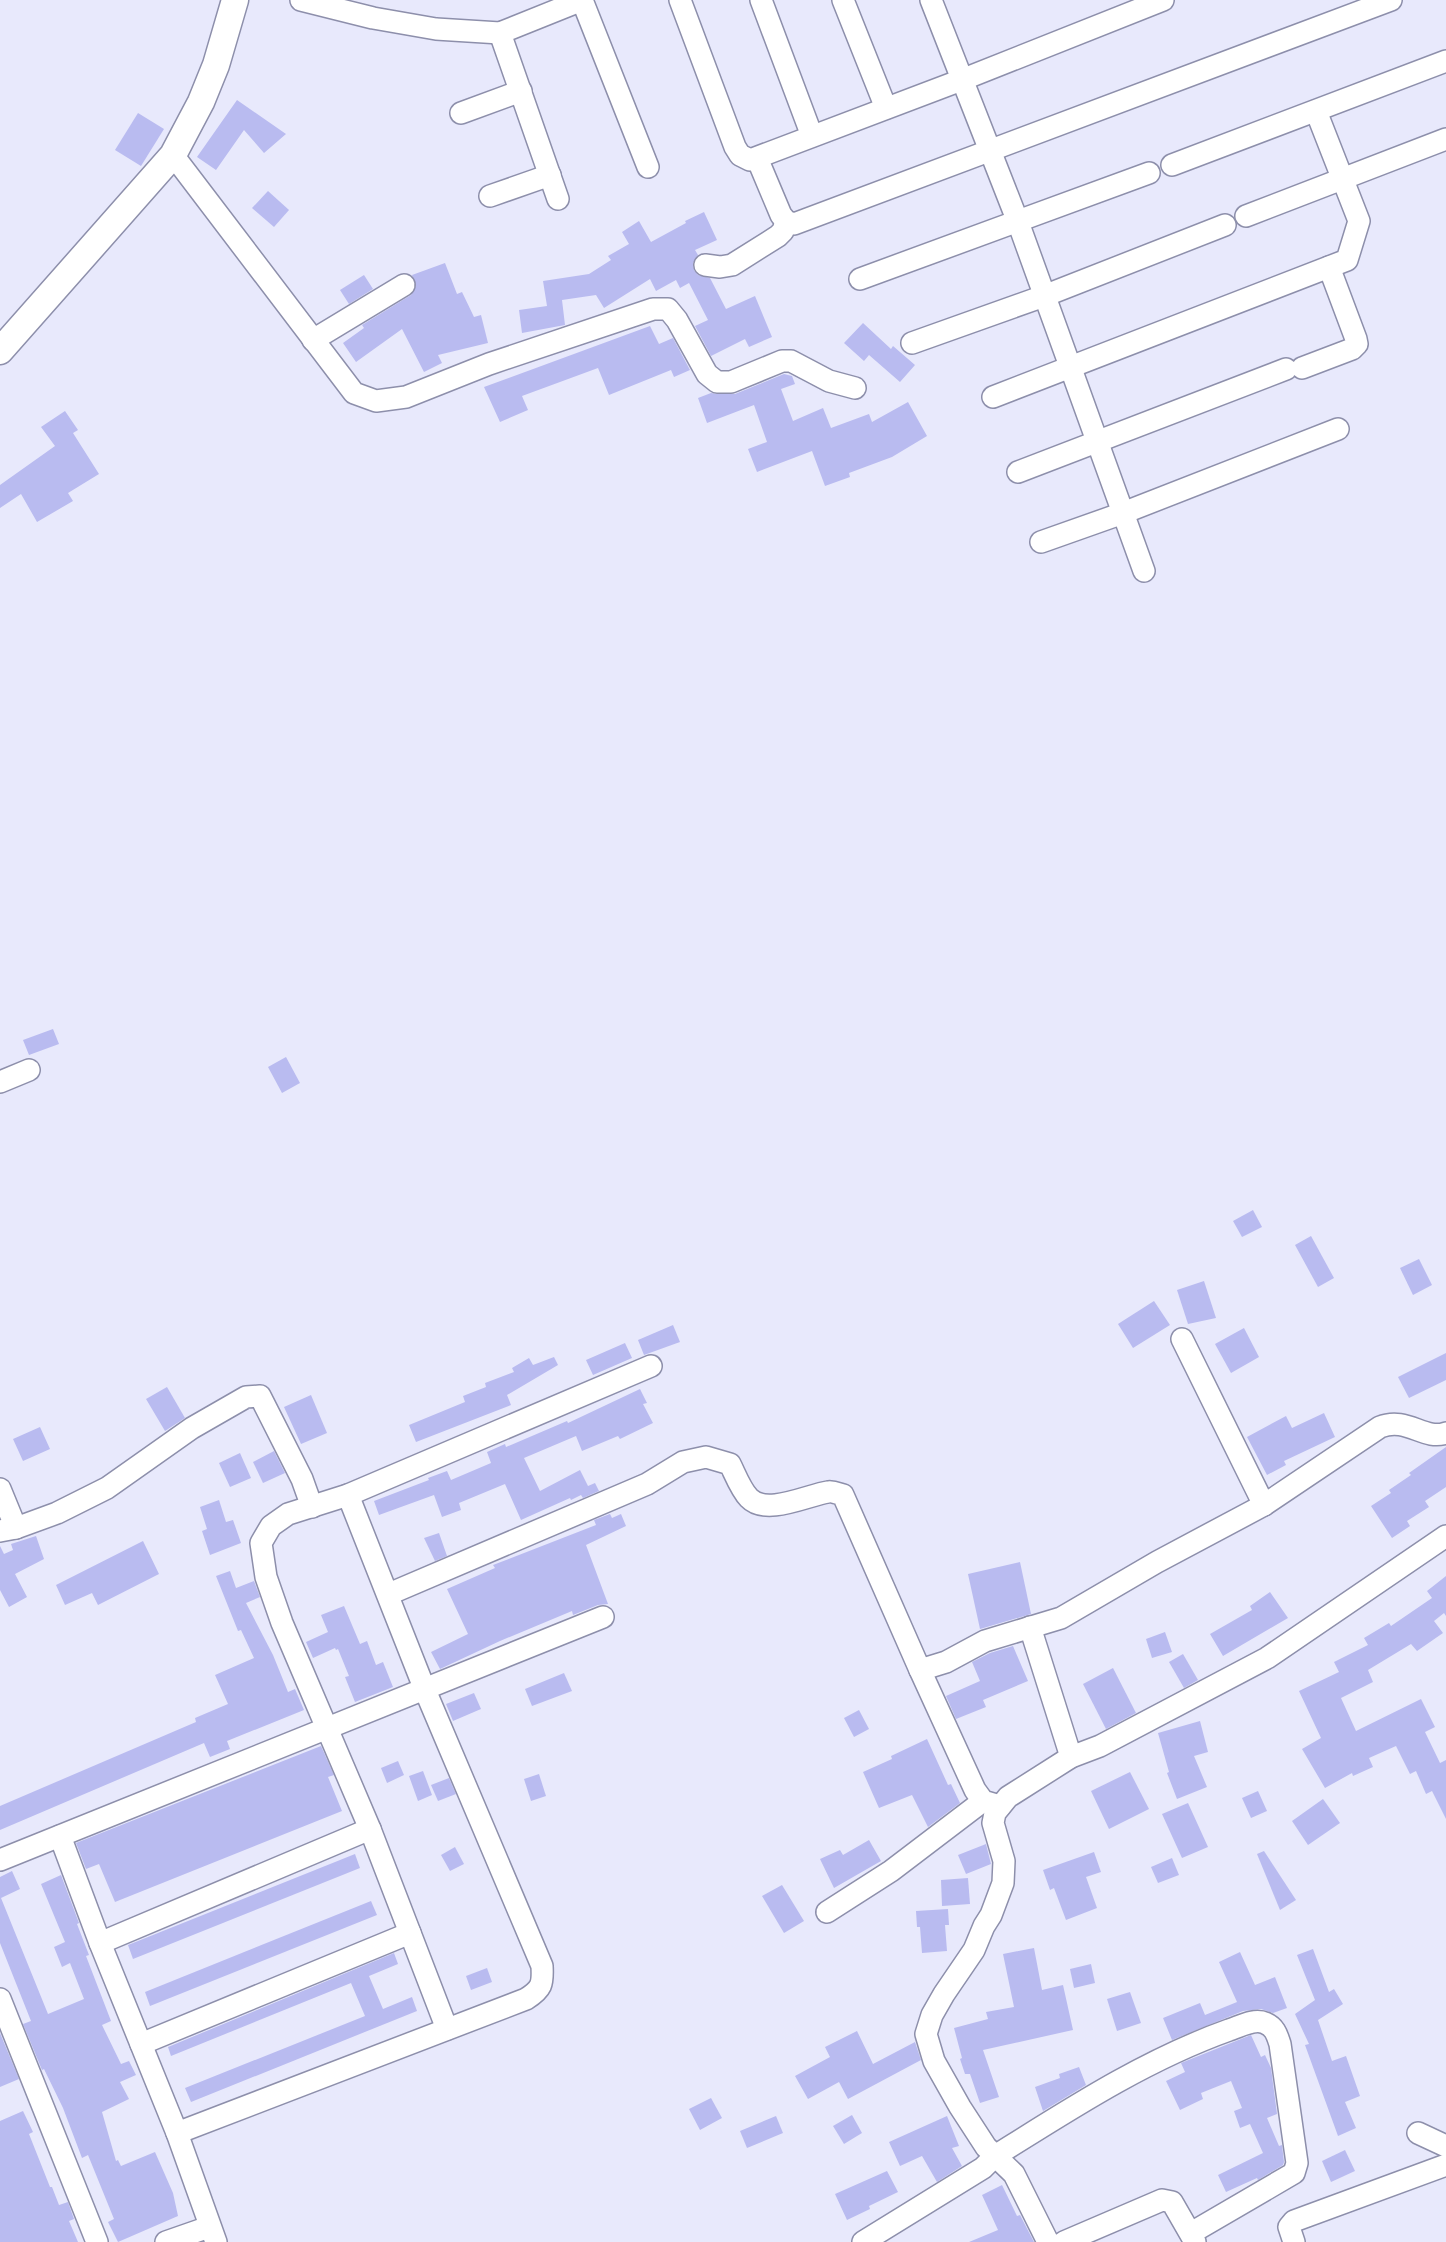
<svg xmlns="http://www.w3.org/2000/svg" width="1446" height="2242" viewBox="0 0 1446 2242" font-family="'PT Sans',sans-serif">
<style>
.building{fill:#b9bbf0}
.lines{fill:none;stroke-linecap:round;stroke-linejoin:round}
.minor-casing{stroke:#8d8fab;stroke-width:24}
.tertiary-casing{stroke:#8d8fab;stroke-width:29}
.minor{stroke:#fff;stroke-width:21}
.tertiary{stroke:#fff;stroke-width:26}
</style>
<rect width="100%" height="100%" fill="#e8e9fc"/>
<g class="building">
<path d="M 237,100 L 286,134 L 264,153 L 244,130 L 216,170 L 197,157 Z"/>
<path d="M 138,113 L 164,129 L 141,166 L 115,150 Z"/>
<path d="M 268,191 L 289,210 L 274,227 L 252,208 Z"/>
<path d="M 704,212 L 717,240 L 695,250 L 698,255 L 693,263 L 694,270 L 698,275 L 710,278 L 726,309 L 755,296 L 772,337 L 749,347 L 745,339 L 711,356 L 695,326 L 708,320 L 689,283 L 680,288 L 676,280 L 656,291 L 650,279 L 604,308 L 596,295 L 562,300 L 565,325 L 522,333 L 519,310 L 547,306 L 543,281 L 589,274 L 611,260 L 608,256 L 629,244 L 622,232 L 639,221 L 651,242 L 686,223 L 685,221 Z"/>
<path d="M 445,263 L 457,294 L 462,292 L 474,317 L 481,315 L 488,343 L 438,355 L 442,363 L 424,372 L 402,329 L 356,362 L 343,343 L 364,328 L 362,325 L 411,295 L 416,285 L 412,275 Z"/>
<path d="M 364,275 L 373,289 L 349,304 L 340,290 Z"/>
<path d="M 863,323 L 891,349 L 893,346 L 915,365 L 900,382 L 869,355 L 864,361 L 844,343 Z"/>
<path d="M 650,326 L 659,344 L 673,338 L 690,370 L 674,377 L 671,370 L 609,395 L 598,368 L 522,396 L 528,410 L 500,422 L 484,387 Z"/>
<path d="M 784,374 L 792,376 L 795,384 L 781,389 L 793,421 L 823,408 L 831,428 L 869,414 L 872,422 L 908,402 L 927,436 L 892,457 L 849,473 L 850,477 L 825,486 L 812,451 L 757,472 L 748,449 L 767,442 L 754,405 L 707,423 L 698,398 L 711,393 L 717,394 L 735,394 Z"/>
<path d="M 65,411 L 78,430 L 73,433 L 99,474 L 68,493 L 73,501 L 37,522 L 21,494 L 0,508 L 0,485 L 55,446 L 41,427 Z"/>
<path d="M 53,1029 L 59,1044 L 29,1055 L 23,1040 Z"/>
<path d="M 286,1057 L 300,1083 L 282,1093 L 268,1067 Z"/>
<path d="M 1253,1210 L 1262,1227 L 1242,1237 L 1233,1221 Z"/>
<path d="M 1311,1236 L 1334,1278 L 1318,1287 L 1295,1245 Z"/>
<path d="M 1419,1259 L 1432,1285 L 1413,1295 L 1400,1268 Z"/>
<path d="M 1204,1281 L 1216,1318 L 1188,1324 L 1177,1290 Z"/>
<path d="M 1154,1301 L 1170,1325 L 1133,1348 L 1118,1324 Z"/>
<path d="M 673,1325 L 680,1342 L 644,1355 L 638,1340 Z"/>
<path d="M 1244,1328 L 1259,1357 L 1231,1373 L 1215,1344 Z"/>
<path d="M 625,1343 L 632,1358 L 593,1375 L 586,1360 Z"/>
<path d="M 1446,1353 L 1446,1380 L 1409,1398 L 1398,1377 Z"/>
<path d="M 554,1357 L 558,1365 L 507,1395 L 511,1405 L 416,1442 L 409,1425 L 465,1402 L 463,1396 L 486,1387 L 485,1383 L 514,1372 L 512,1368 L 529,1358 L 533,1365 Z"/>
<path d="M 167,1387 L 185,1418 L 165,1431 L 146,1399 Z"/>
<path d="M 640,1389 L 647,1403 L 643,1404 L 653,1423 L 620,1439 L 618,1436 L 582,1451 L 576,1436 L 524,1458 L 540,1491 L 580,1470 L 588,1486 L 595,1483 L 599,1491 L 583,1498 L 581,1495 L 571,1500 L 570,1498 L 521,1520 L 505,1484 L 459,1503 L 461,1510 L 442,1517 L 434,1495 L 379,1515 L 374,1501 L 429,1480 L 428,1478 L 447,1471 L 451,1480 L 491,1463 L 487,1452 L 505,1444 L 506,1447 L 567,1421 L 568,1423 Z"/>
<path d="M 311,1395 L 327,1433 L 301,1444 L 284,1407 Z"/>
<path d="M 1324,1413 L 1335,1437 L 1284,1461 L 1286,1465 L 1267,1475 L 1247,1437 L 1286,1416 L 1292,1428 Z"/>
<path d="M 40,1427 L 50,1449 L 23,1461 L 13,1439 Z"/>
<path d="M 1446,1447 L 1446,1487 L 1425,1501 L 1429,1507 L 1407,1521 L 1410,1526 L 1392,1538 L 1371,1506 L 1391,1493 L 1389,1490 L 1411,1475 L 1409,1473 Z"/>
<path d="M 274,1451 L 285,1473 L 263,1483 L 253,1462 Z"/>
<path d="M 240,1453 L 251,1478 L 230,1487 L 219,1463 Z"/>
<path d="M 219,1500 L 226,1522 L 233,1520 L 241,1543 L 210,1555 L 202,1531 L 207,1529 L 200,1507 Z"/>
<path d="M 610,1514 L 612,1518 L 621,1514 L 626,1526 L 586,1545 L 608,1604 L 598,1605 L 573,1615 L 572,1611 L 500,1641 L 440,1669 L 431,1652 L 468,1634 L 447,1589 L 495,1568 L 493,1565 L 596,1525 L 594,1520 Z"/>
<path d="M 439,1533 L 447,1556 L 435,1561 L 424,1538 Z"/>
<path d="M 36,1536 L 44,1559 L 15,1574 L 27,1597 L 9,1607 L 0,1590 L 0,1546 L 4,1554 L 13,1550 L 11,1544 Z"/>
<path d="M 143,1541 L 159,1574 L 98,1605 L 92,1593 L 65,1605 L 56,1585 Z"/>
<path d="M 1020,1562 L 1031,1614 L 980,1629 L 968,1574 Z"/>
<path d="M 230,1571 L 236,1588 L 254,1581 L 260,1597 L 246,1603 L 273,1655 L 288,1692 L 295,1689 L 304,1710 L 227,1741 L 230,1749 L 210,1757 L 204,1743 L 0,1830 L 0,1806 L 196,1722 L 195,1718 L 228,1704 L 215,1675 L 254,1658 L 241,1630 L 238,1631 L 216,1576 Z"/>
<path d="M 1446,1576 L 1446,1616 L 1444,1613 L 1434,1621 L 1443,1633 L 1417,1651 L 1411,1644 L 1368,1670 L 1373,1682 L 1341,1698 L 1356,1731 L 1421,1699 L 1435,1727 L 1425,1732 L 1440,1763 L 1446,1760 L 1446,1819 L 1432,1791 L 1426,1794 L 1416,1771 L 1410,1774 L 1396,1746 L 1369,1758 L 1373,1767 L 1353,1776 L 1352,1773 L 1325,1788 L 1302,1749 L 1321,1738 L 1299,1691 L 1339,1672 L 1334,1662 L 1368,1645 L 1364,1638 L 1389,1623 L 1391,1626 L 1432,1598 L 1427,1591 Z"/>
<path d="M 1270,1592 L 1288,1618 L 1223,1656 L 1210,1634 L 1252,1610 L 1250,1606 Z"/>
<path d="M 344,1606 L 360,1644 L 367,1641 L 376,1665 L 383,1662 L 393,1687 L 355,1702 L 345,1677 L 349,1676 L 338,1649 L 336,1650 L 335,1648 L 313,1658 L 306,1642 L 328,1632 L 321,1615 Z"/>
<path d="M 1165,1632 L 1172,1652 L 1152,1658 L 1146,1639 Z"/>
<path d="M 1013,1646 L 1028,1681 L 983,1700 L 986,1707 L 956,1719 L 946,1696 L 980,1681 L 972,1662 L 990,1653 Z"/>
<path d="M 1183,1654 L 1198,1680 L 1184,1688 L 1169,1662 Z"/>
<path d="M 1113,1668 L 1136,1713 L 1106,1729 L 1083,1684 Z"/>
<path d="M 564,1673 L 572,1691 L 532,1706 L 525,1689 Z"/>
<path d="M 474,1693 L 481,1709 L 453,1721 L 446,1704 Z"/>
<path d="M 859,1710 L 869,1729 L 854,1737 L 844,1718 Z"/>
<path d="M 1200,1721 L 1208,1752 L 1194,1756 L 1207,1787 L 1177,1799 L 1167,1773 L 1169,1772 L 1158,1733 Z"/>
<path d="M 927,1739 L 948,1785 L 951,1784 L 960,1803 L 928,1827 L 912,1795 L 879,1808 L 863,1772 L 892,1759 L 891,1756 Z"/>
<path d="M 321,1746 L 334,1775 L 328,1777 L 342,1811 L 115,1902 L 99,1864 L 86,1869 L 76,1843 Z"/>
<path d="M 398,1761 L 404,1775 L 387,1783 L 381,1768 Z"/>
<path d="M 423,1771 L 432,1795 L 418,1801 L 409,1776 Z"/>
<path d="M 1130,1772 L 1149,1809 L 1109,1829 L 1091,1791 Z"/>
<path d="M 539,1774 L 546,1796 L 531,1801 L 524,1779 Z"/>
<path d="M 449,1778 L 456,1794 L 438,1801 L 431,1785 Z"/>
<path d="M 1258,1791 L 1267,1811 L 1251,1818 L 1242,1798 Z"/>
<path d="M 1323,1799 L 1340,1823 L 1308,1845 L 1292,1821 Z"/>
<path d="M 1188,1803 L 1208,1847 L 1182,1858 L 1162,1814 Z"/>
<path d="M 869,1840 L 881,1861 L 834,1888 L 820,1859 L 840,1850 L 843,1855 Z"/>
<path d="M 986,1844 L 991,1864 L 966,1874 L 958,1855 Z"/>
<path d="M 455,1847 L 464,1864 L 450,1871 L 441,1855 Z"/>
<path d="M 1264,1851 L 1296,1900 L 1280,1910 L 1257,1854 Z"/>
<path d="M 1094,1852 L 1101,1872 L 1086,1877 L 1097,1908 L 1066,1920 L 1054,1888 L 1050,1890 L 1043,1870 Z"/>
<path d="M 355,1854 L 360,1868 L 133,1959 L 128,1945 Z"/>
<path d="M 1172,1858 L 1179,1875 L 1158,1883 L 1151,1867 Z"/>
<path d="M 12,1871 L 20,1889 L 1,1898 L 48,2014 L 84,1999 L 70,1963 L 62,1967 L 54,1947 L 65,1942 L 41,1884 L 61,1875 L 79,1923 L 77,1924 L 89,1955 L 86,1956 L 111,2021 L 102,2025 L 121,2064 L 129,2061 L 136,2075 L 120,2082 L 129,2099 L 102,2112 L 116,2161 L 118,2160 L 121,2166 L 155,2152 L 173,2193 L 178,2216 L 118,2242 L 108,2222 L 114,2219 L 88,2155 L 82,2158 L 63,2108 L 44,2069 L 42,2070 L 23,2024 L 31,2021 L 0,1943 L 0,1877 Z"/>
<path d="M 968,1878 L 970,1904 L 942,1906 L 941,1880 Z"/>
<path d="M 782,1885 L 804,1921 L 784,1933 L 762,1896 Z"/>
<path d="M 371,1901 L 377,1915 L 150,2006 L 145,1992 Z"/>
<path d="M 948,1909 L 949,1925 L 945,1925 L 947,1951 L 922,1953 L 920,1927 L 917,1927 L 916,1911 Z"/>
<path d="M 1034,1948 L 1042,1990 L 1063,1985 L 1073,2030 L 983,2050 L 999,2097 L 980,2103 L 970,2074 L 965,2074 L 960,2059 L 962,2058 L 954,2028 L 988,2019 L 986,2012 L 1014,2007 L 1003,1954 Z"/>
<path d="M 1313,1949 L 1329,1992 L 1334,1989 L 1343,2004 L 1318,2020 L 1332,2061 L 1346,2056 L 1360,2096 L 1345,2102 L 1356,2128 L 1338,2136 L 1305,2045 L 1309,2044 L 1295,2014 L 1315,2000 L 1297,1955 Z"/>
<path d="M 1240,1952 L 1255,1985 L 1275,1977 L 1287,2008 L 1273,2013 L 1261,2009 L 1243,2011 L 1172,2040 L 1163,2018 L 1200,2003 L 1205,2015 L 1237,2002 L 1219,1962 Z"/>
<path d="M 394,1953 L 398,1964 L 369,1976 L 383,2009 L 412,1997 L 417,2011 L 191,2102 L 185,2088 L 365,2016 L 351,1983 L 171,2056 L 168,2047 Z"/>
<path d="M 1091,1964 L 1095,1983 L 1074,1988 L 1070,1969 Z"/>
<path d="M 487,1968 L 492,1982 L 471,1990 L 466,1976 Z"/>
<path d="M 1130,1992 L 1141,2023 L 1117,2031 L 1107,1999 Z"/>
<path d="M 857,2031 L 873,2064 L 915,2042 L 921,2060 L 848,2099 L 839,2082 L 808,2099 L 795,2076 L 830,2057 L 825,2047 Z"/>
<path d="M 0,2033 L 19,2079 L 0,2087 Z"/>
<path d="M 1251,2035 L 1261,2057 L 1265,2055 L 1271,2068 L 1277,2114 L 1267,2118 L 1279,2146 L 1282,2145 L 1284,2162 L 1283,2165 L 1258,2180 L 1257,2178 L 1226,2192 L 1218,2175 L 1263,2153 L 1250,2124 L 1240,2128 L 1234,2111 L 1242,2108 L 1231,2081 L 1201,2093 L 1203,2099 L 1180,2110 L 1166,2081 L 1185,2072 L 1181,2063 Z"/>
<path d="M 1079,2067 L 1086,2085 L 1043,2111 L 1035,2087 L 1060,2078 L 1059,2074 Z"/>
<path d="M 711,2098 L 722,2118 L 700,2130 L 689,2109 Z"/>
<path d="M 23,2111 L 33,2132 L 29,2134 L 50,2187 L 52,2187 L 59,2205 L 68,2202 L 74,2219 L 69,2221 L 78,2242 L 0,2242 L 0,2121 Z"/>
<path d="M 852,2115 L 862,2133 L 844,2144 L 833,2126 Z"/>
<path d="M 776,2116 L 783,2133 L 747,2148 L 740,2131 Z"/>
<path d="M 947,2116 L 959,2146 L 952,2148 L 962,2166 L 937,2182 L 922,2156 L 900,2166 L 889,2142 Z"/>
<path d="M 1345,2150 L 1355,2171 L 1331,2182 L 1322,2161 Z"/>
<path d="M 887,2171 L 898,2192 L 869,2206 L 870,2209 L 847,2220 L 835,2194 Z"/>
<path d="M 1002,2185 L 1017,2216 L 1020,2215 L 1034,2242 L 969,2242 L 998,2230 L 982,2195 Z"/>
</g>
<g class="lines">
<defs>
<g id="minor">
<path d="M 301,0 L 373,18 L 436,29 L 500,33 L 582,0 L 648,167"/>
<path d="M 680,0 L 735,147 L 740,155 L 750,160 L 964,79 L 1163,0"/>
<path d="M 761,0 L 812,136"/>
<path d="M 843,0 L 886,108"/>
<path d="M 931,0 L 1018,222 L 1144,571"/>
<path d="M 500,33 L 558,199"/>
<path d="M 461,113 L 521,91"/>
<path d="M 173,155 L 354,393 L 376,401 L 406,397 L 489,364 L 653,309 L 668,309 L 677,320 L 707,374 L 717,382 L 731,382 L 782,361 L 791,361 L 829,381 L 855,388"/>
<path d="M 757,158 L 781,215 L 786,221 L 794,224 L 1391,0"/>
<path d="M 1172,165 L 1446,61"/>
<path d="M 490,196 L 550,175"/>
<path d="M 1246,216 L 1446,139"/>
<path d="M 705,265 L 720,267 L 732,265 L 778,236 L 783,231 L 786,221"/>
<path d="M 860,279 L 1149,173"/>
<path d="M 313,340 L 404,285"/>
<path d="M 912,343 L 1044,296 L 1225,225"/>
<path d="M 1302,368 L 1352,349 L 1357,344 L 1356,339 L 1329,267"/>
<path d="M 993,397 L 1347,260 L 1359,221 L 1316,111"/>
<path d="M 1018,472 L 1286,369"/>
<path d="M 1041,542 L 1123,513 L 1338,429"/>
<path d="M 0,1082 L 29,1070"/>
<path d="M 1182,1339 L 1264,1505"/>
<path d="M 0,1489 L 16,1528"/>
<path d="M 0,1531 L 16,1528 L 57,1513 L 107,1488 L 192,1428 L 246,1397 L 260,1396 L 302,1479 L 312,1507"/>
<path d="M 389,1594 L 647,1484 L 683,1462 L 706,1457 L 730,1464 C 735,1474 741,1490 749,1498 C 766,1516 808,1495 828,1492 C 833,1491 839,1494 843,1495 L 920,1670"/>
<path d="M 1030,1627 L 1071,1757"/>
<path d="M 1000,1806 L 983,1801 L 975,1790 L 920,1670 L 946,1662 L 985,1641 L 1061,1618 L 1157,1562 L 1264,1505 L 1380,1427 C 1407,1416 1424,1441 1446,1433"/>
<path d="M 60,1836 L 100,1943 L 177,2133 L 216,2242"/>
<path d="M 0,1860 L 603,1617"/>
<path d="M 827,1912 L 891,1871 L 983,1801"/>
<path d="M 100,1943 L 370,1829"/>
<path d="M 0,1999 L 97,2242"/>
<path d="M 447,2029 L 370,1829 L 282,1623 L 266,1577 L 261,1543 L 271,1526 L 288,1514 L 348,1495 L 651,1366"/>
<path d="M 141,2044 L 410,1933"/>
<path d="M 177,2133 L 526,1999 C 542,1989 543,1984 542,1966 L 425,1690 L 348,1495"/>
<path d="M 1418,2133 L 1446,2146"/>
<path d="M 166,2242 L 209,2227"/>
<path d="M 863,2242 L 983,2168 L 995,2156 C 1070,2109 1145,2060 1229,2030 C 1239,2027 1254,2018 1265,2023 C 1275,2027 1277,2035 1280,2044 L 1297,2163 L 1294,2173 L 1191,2233"/>
<path d="M 1048,2242 L 1014,2174 L 986,2147 L 960,2107 L 934,2061 L 926,2034 L 932,2015 L 944,1994 L 974,1950 L 984,1926 L 991,1915 L 1003,1883 L 1004,1861 L 993,1823 L 995,1813 L 1008,1797 L 1071,1757 L 1100,1746 L 1267,1658 L 1446,1536"/>
<path d="M 1064,2242 L 1162,2200 L 1172,2202 L 1195,2242"/>
<path d="M 1294,2242 L 1289,2227 L 1294,2221 L 1446,2165"/>
</g>
<path id="tertiary" d="M 0,351 L 173,155 L 201,102 L 216,65 L 235,0"/>
</defs>
<use href="#minor" class="minor-casing"/>
<use href="#tertiary" class="tertiary-casing"/>
<use href="#minor" class="minor"/>
<use href="#tertiary" class="tertiary"/>
</g>
</svg>
